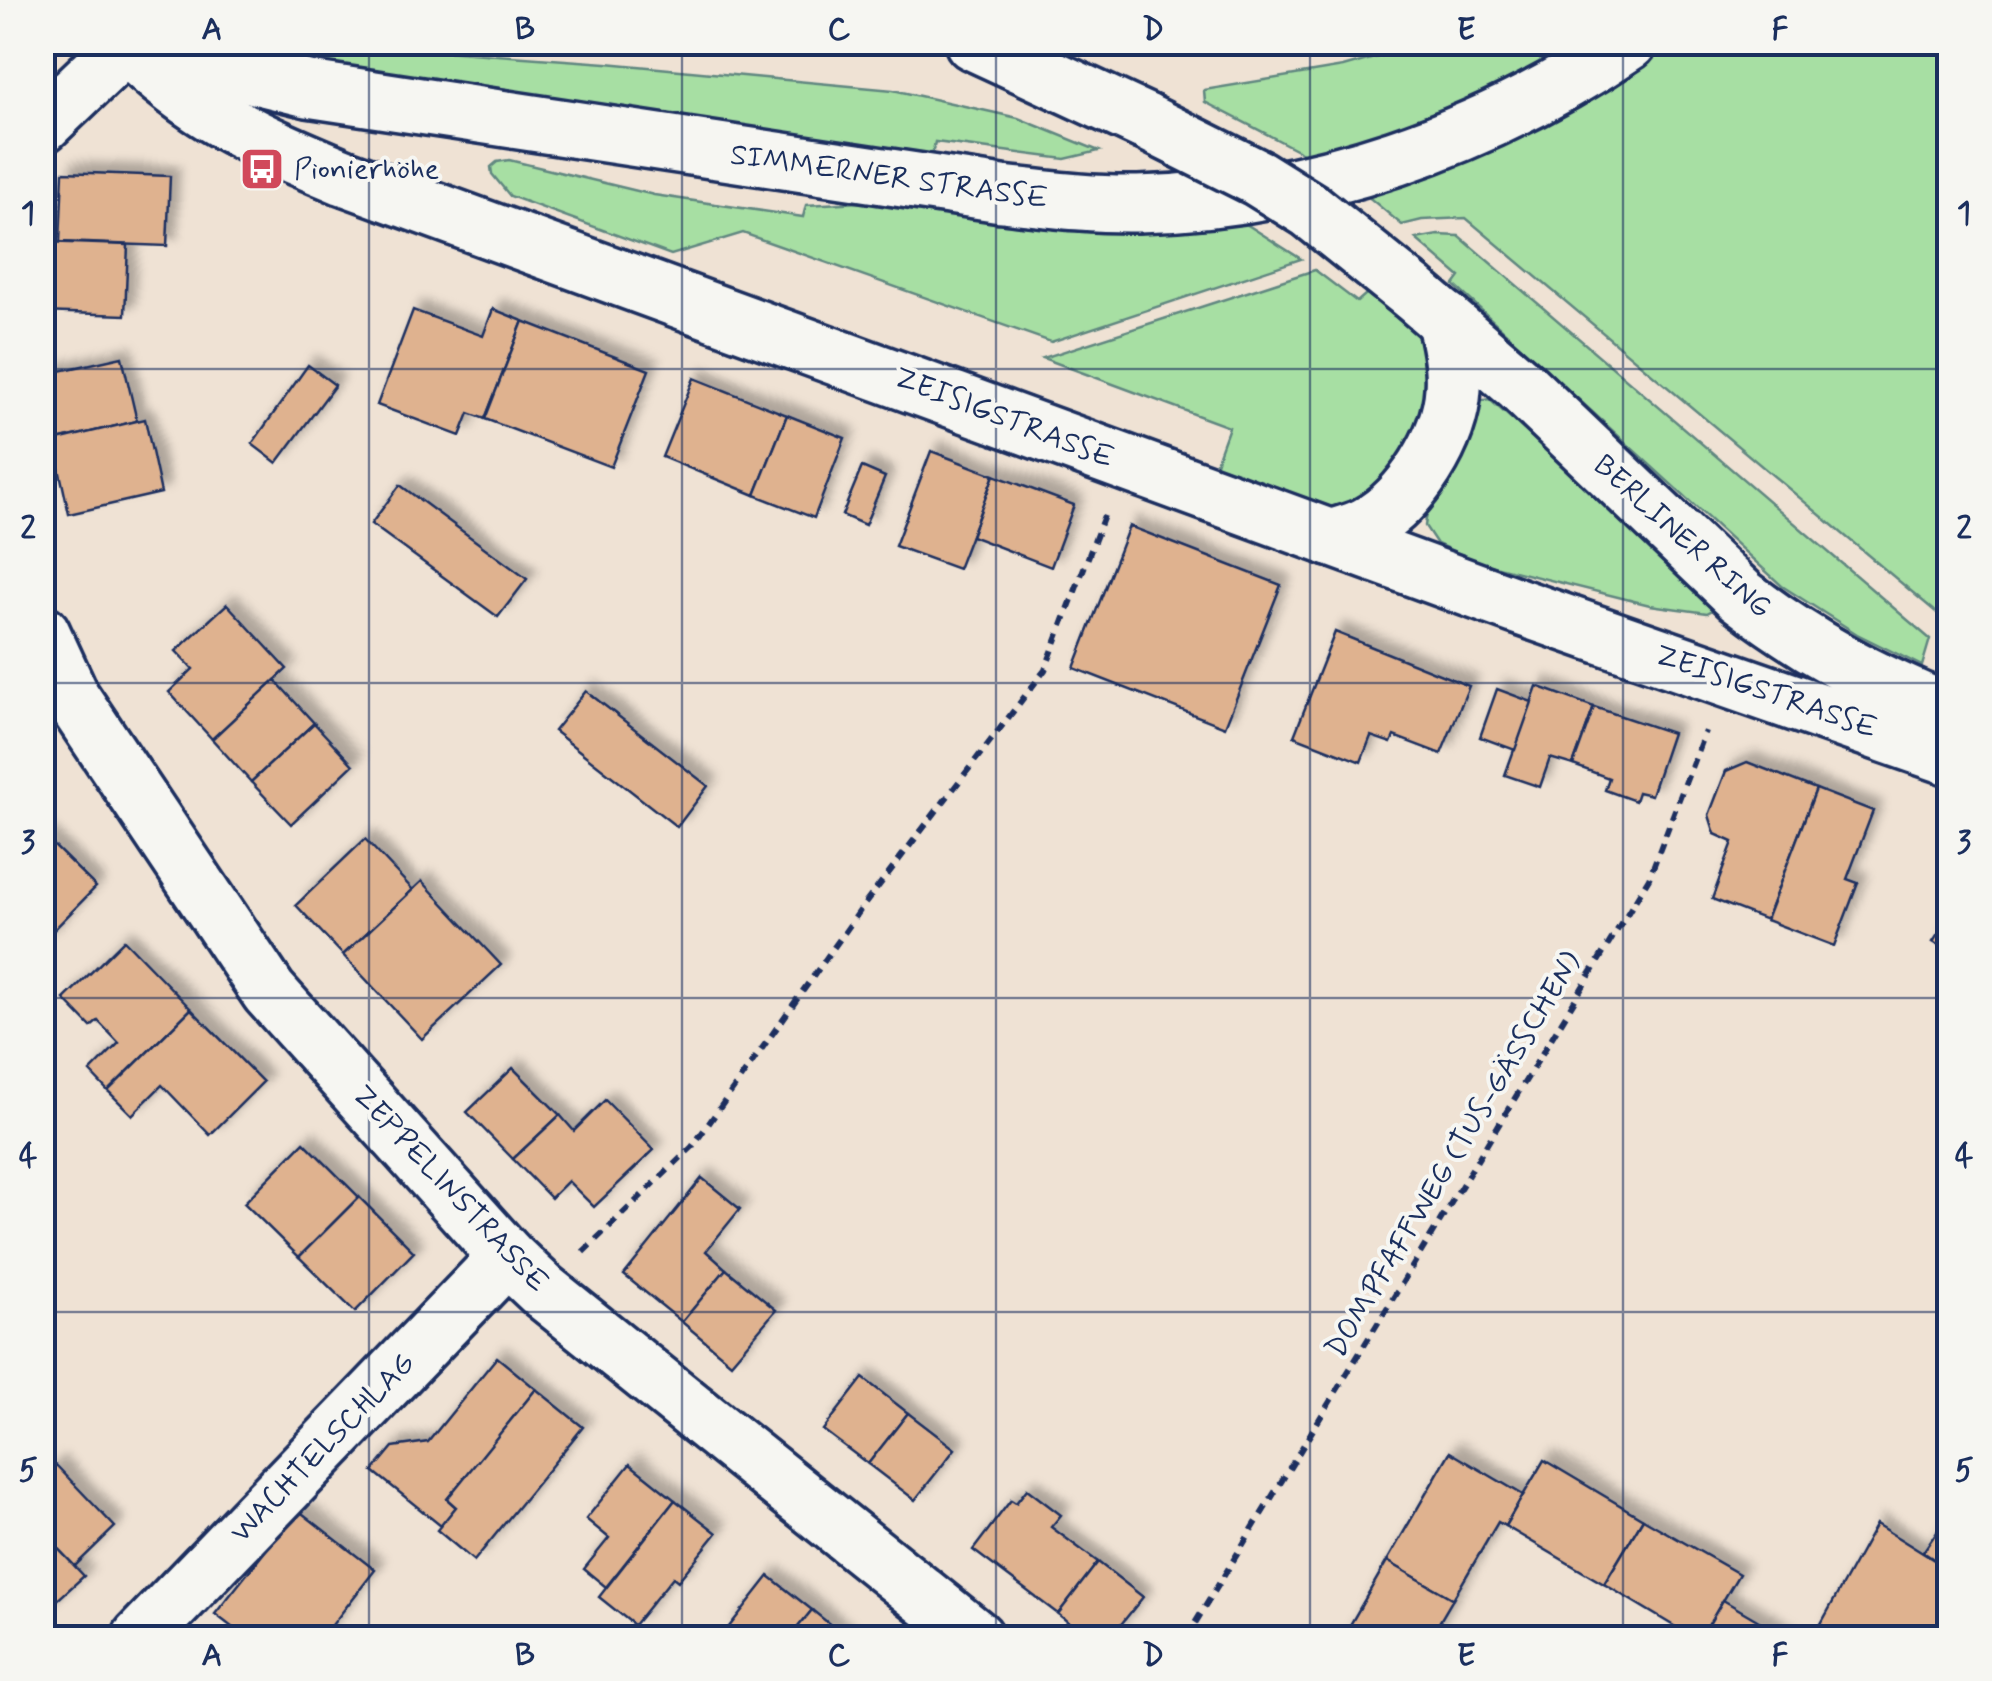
<svg xmlns="http://www.w3.org/2000/svg" width="1992" height="1681" viewBox="0 0 1992 1681" font-family="Mynerve,sans-serif">
<style>
.green{fill:#a7dfa3;stroke:#618780;stroke-width:2.5}
.building{fill:#dfb28f;stroke:#1b2f5e;stroke-width:2.5;filter:url(#shadow)}
.lines{fill:none;stroke-linecap:round;stroke-linejoin:round}
.street-casing{stroke:#1b2f5e;stroke-width:62}
.secondary-casing{stroke:#1b2f5e;stroke-width:62}
.path{stroke:#1b2f5e;stroke-width:6;stroke-dasharray:10 8;stroke-linecap:butt}
.street{stroke:#f6f6f2;stroke-width:55}
.secondary{stroke:#f6f6f2;stroke-width:55}
.secondary-bridge-casing{stroke:#1b2f5e;stroke-width:62;stroke-linecap:butt}
.secondary-bridge{stroke:#f6f6f2;stroke-width:55}
.grid{fill:none;stroke:#1b2f5e;stroke-width:2.5;stroke-opacity:0.55}
.labels{text-anchor:middle;dominant-baseline:central;stroke-width:8;stroke-linejoin:round;paint-order:stroke}
.poi-label{font-size:30px;fill:#1b2f5e;stroke:#f6f6f2;text-anchor:start}
.street-label{font-size:30px;fill:#1b2f5e;stroke:#f6f6f2}
.neatline{fill:none;stroke:#1b2f5e;stroke-width:4}
.grid-label{font-size:32px;text-anchor:middle;font-weight:bold;fill:#1b2f5e}
</style>
<defs>
<filter id="shadow"><feDropShadow dx="9" dy="-9" stdDeviation="5" flood-color="#0004"/></filter>
</defs>
<rect width="100%" height="100%" fill="#efe2d4"/>
<filter id="ink" filterUnits="userSpaceOnUse"><feTurbulence type="fractalNoise" baseFrequency=".01" numOctaves="2"/><feDisplacementMap in="SourceGraphic" scale="20" xChannelSelector="R" yChannelSelector="G"/><feConvolveMatrix kernelMatrix="1 2 1 2 8 2 1 2 1" color-interpolation-filters="sRGB"/></filter>
<g filter="url(#ink)">
<g class="green">
<path d="M 322,42 L 606,63 L 893,90 L 1018,118 L 1099,151 L 1065,159 L 935,142 L 932,155 L 868,149 L 379,75 L 230,43 Z"/>
<path d="M 1427,43 L 1595,43 L 1428,125 L 1307,155 L 1205,102 L 1204,90 L 1343,67 Z"/>
<path d="M 1670,43 L 1949,43 L 1949,623 L 1466,218 L 1422,220 L 1402,225 L 1360,190 L 1543,123 Z"/>
<path d="M 509,160 L 654,195 L 803,217 L 806,205 L 861,202 L 908,204 L 1021,225 L 1128,223 L 1232,215 L 1301,259 L 1051,342 L 743,233 L 671,255 L 510,196 L 492,174 L 491,167 L 497,162 Z"/>
<path d="M 1438,235 L 1459,236 L 1930,639 L 1922,666 L 1857,634 L 1782,586 L 1454,285 L 1460,277 L 1416,239 Z"/>
<path d="M 1315,270 L 1357,302 L 1373,288 L 1399,310 L 1428,344 L 1431,405 L 1389,482 L 1343,509 L 1305,509 L 1213,471 L 1229,427 L 1043,358 Z"/>
<path d="M 1489,399 L 1716,598 L 1718,607 L 1707,613 L 1650,605 L 1478,562 L 1437,544 L 1425,526 L 1428,505 L 1478,401 Z"/>
</g>
<g class="building">
<path d="M 63,172 L 170,176 L 167,246 L 60,242 Z"/>
<path d="M 42,242 L 128,245 L 125,315 L 42,312 Z"/>
<path d="M 493,309 L 523,321 L 485,419 L 469,413 L 460,436 L 377,405 L 413,310 L 483,336 Z"/>
<path d="M 523,321 L 649,370 L 611,467 L 485,419 Z"/>
<path d="M 122,357 L 137,421 L 53,441 L 42,396 L 42,375 Z"/>
<path d="M 308,365 L 335,385 L 277,463 L 252,444 Z"/>
<path d="M 694,378 L 787,415 L 755,495 L 662,457 Z"/>
<path d="M 787,415 L 845,438 L 814,518 L 755,495 Z"/>
<path d="M 145,419 L 161,493 L 69,514 L 53,441 Z"/>
<path d="M 931,451 L 994,475 L 958,569 L 895,546 Z"/>
<path d="M 862,467 L 885,477 L 865,525 L 842,515 Z"/>
<path d="M 994,475 L 1074,505 L 1051,567 L 971,536 Z"/>
<path d="M 400,485 L 527,579 L 498,617 L 371,524 Z"/>
<path d="M 1129,526 L 1281,585 L 1225,727 L 1074,668 Z"/>
<path d="M 227,604 L 287,669 L 212,739 L 169,692 L 193,669 L 176,651 Z"/>
<path d="M 1335,632 L 1469,686 L 1441,754 L 1394,736 L 1391,743 L 1371,736 L 1361,762 L 1294,736 Z"/>
<path d="M 275,680 L 314,723 L 251,782 L 212,739 Z"/>
<path d="M 1537,686 L 1594,707 L 1573,765 L 1550,758 L 1540,787 L 1505,775 Z"/>
<path d="M 1497,689 L 1532,702 L 1515,750 L 1480,737 Z"/>
<path d="M 586,691 L 708,786 L 677,827 L 554,731 Z"/>
<path d="M 1594,707 L 1672,733 L 1651,795 L 1638,792 L 1635,801 L 1605,790 L 1609,778 L 1573,765 Z"/>
<path d="M 314,723 L 353,765 L 291,824 L 251,782 Z"/>
<path d="M 1747,762 L 1816,789 L 1766,920 L 1712,899 L 1733,842 L 1715,834 L 1709,815 L 1726,771 Z"/>
<path d="M 1816,789 L 1873,811 L 1847,879 L 1858,883 L 1834,946 L 1766,920 Z"/>
<path d="M 42,834 L 96,887 L 44,940 L 42,939 Z"/>
<path d="M 365,839 L 413,890 L 343,955 L 296,905 Z"/>
<path d="M 422,881 L 501,965 L 422,1039 L 343,955 Z"/>
<path d="M 1950,916 L 1950,952 L 1933,942 Z"/>
<path d="M 124,940 L 191,1009 L 108,1091 L 90,1072 L 119,1043 L 98,1021 L 91,1027 L 64,999 Z"/>
<path d="M 191,1009 L 263,1082 L 210,1135 L 162,1085 L 132,1115 L 108,1091 Z"/>
<path d="M 513,1068 L 560,1115 L 513,1159 L 467,1112 Z"/>
<path d="M 605,1100 L 654,1150 L 594,1207 L 568,1181 L 551,1198 L 513,1159 L 560,1115 L 574,1131 Z"/>
<path d="M 304,1142 L 359,1197 L 299,1257 L 244,1203 Z"/>
<path d="M 702,1178 L 740,1209 L 706,1251 L 726,1269 L 682,1322 L 624,1275 Z"/>
<path d="M 359,1197 L 414,1252 L 355,1312 L 299,1257 Z"/>
<path d="M 726,1269 L 776,1310 L 731,1363 L 682,1322 Z"/>
<path d="M 497,1357 L 536,1389 L 447,1499 L 456,1507 L 441,1526 L 373,1471 L 393,1447 L 428,1442 Z"/>
<path d="M 863,1378 L 908,1413 L 868,1464 L 823,1430 Z"/>
<path d="M 536,1389 L 583,1427 L 474,1561 L 437,1530 L 456,1507 L 447,1499 Z"/>
<path d="M 908,1413 L 955,1449 L 915,1500 L 868,1464 Z"/>
<path d="M 1450,1452 L 1523,1495 L 1505,1526 L 1498,1522 L 1453,1599 L 1387,1561 Z"/>
<path d="M 1544,1460 L 1643,1519 L 1604,1584 L 1505,1526 Z"/>
<path d="M 630,1464 L 675,1500 L 606,1587 L 584,1569 L 609,1538 L 586,1519 Z"/>
<path d="M 56,1465 L 115,1527 L 75,1566 L 42,1532 L 42,1479 Z"/>
<path d="M 1027,1489 L 1061,1515 L 1051,1527 L 1098,1562 L 1058,1614 L 973,1550 L 1011,1500 L 1016,1503 Z"/>
<path d="M 675,1500 L 717,1533 L 678,1581 L 673,1577 L 634,1625 L 599,1597 Z"/>
<path d="M 298,1510 L 375,1570 L 322,1638 L 246,1638 L 215,1614 Z"/>
<path d="M 1950,1512 L 1950,1570 L 1923,1552 Z"/>
<path d="M 1643,1519 L 1739,1574 L 1701,1638 L 1694,1638 L 1604,1584 Z"/>
<path d="M 1876,1524 L 1950,1570 L 1950,1638 L 1824,1638 L 1817,1631 Z"/>
<path d="M 42,1532 L 84,1576 L 42,1614 Z"/>
<path d="M 1387,1561 L 1453,1599 L 1430,1638 L 1343,1637 Z"/>
<path d="M 1098,1562 L 1143,1597 L 1110,1638 L 1088,1638 L 1058,1614 Z"/>
<path d="M 769,1576 L 812,1610 L 789,1638 L 733,1638 L 725,1632 Z"/>
<path d="M 1723,1600 L 1788,1638 L 1701,1638 Z"/>
<path d="M 812,1610 L 847,1638 L 789,1638 Z"/>
</g>
<g class="lines">
<defs>
<g id="street">
<path d="M 42,125 L 129,42"/>
<path d="M 42,633 L 72,698 L 269,992 L 507,1257 L 543,1291 L 976,1638"/>
<path d="M 140,1638 L 507,1257"/>
</g>
<g id="secondary">
<path d="M 973,42 L 1146,122"/>
<path d="M 126,45 C 195,114 255,140 344,177 L 1517,606 L 1950,757"/>
<path d="M 137,47 L 308,89 L 1002,194 C 1047,199 1092,205 1138,204 C 1312,200 1486,139 1629,42"/>
<path d="M 1413,293 L 1521,386 L 1741,596 C 1810,649 1871,680 1950,713"/>
<path d="M 1330,538 C 1343,534 1356,531 1367,525 C 1411,501 1450,439 1453,389 C 1455,365 1450,342 1444,319"/>
</g>
</defs>
<use href="#street" class="street-casing"/>
<use href="#secondary" class="secondary-casing"/>
<g class="path">
<path d="M 583,1252 L 692,1147 L 864,905 L 1045,670 L 1105,513"/>
<path d="M 1186,1638 L 1649,878 L 1705,731"/>
</g>
<use href="#street" class="street"/>
<use href="#secondary" class="secondary"/>
<defs>
<path id="secondary-bridge" d="M 1146,122 L 1258,178 L 1311,211 L 1413,293"/>
</defs>
<use href="#secondary-bridge" class="secondary-bridge-casing"/>
<use href="#secondary-bridge" class="secondary-bridge"/>
</g>
</g>
<path class="grid" d="M 369,42 L 369,1638M 682,42 L 682,1638M 996,42 L 996,1638M 1310,42 L 1310,1638M 1623,42 L 1623,1638M 42,369 L 1950,369M 42,683 L 1950,683M 42,998 L 1950,998M 42,1312 L 1950,1312"/>
<defs>
<symbol id="bus-square" viewBox="-11 -11 22 22"><rect x="-9" y="-9" width="18" height="18" rx="4" fill="#d1495b" stroke="#f6f6f2"/><path d="M-5-6H5V4H4V6H2V4H-2V6H-4V4H-5ZM-3.5-4V0h7V-4ZM-3.5 1.2v1.5H-2V1.2ZM2 1.2v1.5H3.5V1.2Z" fill="#fff"/></symbol>
</defs>
<g fill-rule="evenodd">
<use href="#bus-square" x="237" y="144" width="50" height="50"/>
</g>
<g class="labels">
<g class="poi-label">
<text x="294" y="169">Pionierhöhe</text>
</g>
<g class="street-label">
<text transform="translate(889 177) rotate(8)">SIMMERNER STRASSE</text>
<text transform="translate(1004 418) rotate(21)">ZEISIGSTRASSE</text>
<text transform="translate(1682 537) rotate(42)">BERLINER RING</text>
<text transform="translate(1766 692) rotate(19)">ZEISIGSTRASSE</text>
<text transform="translate(1454 1155) rotate(-59)">DOMPFAFFWEG (TUS-GÄSSCHEN)</text>
<text transform="translate(450 1189) rotate(47)">ZEPPELINSTRASSE</text>
<text transform="translate(323 1448) rotate(-46)">WACHTELSCHLAG</text>
</g>
</g>
<rect width="1992" height="1681" fill="none" stroke="#f6f6f2" stroke-width="110"/>
<rect x="55" y="55" width="1882" height="1571" class="neatline"/>
<g class="grid-label">
<text x="212" y="39">A</text>
<text x="525" y="39">B</text>
<text x="839" y="39">C</text>
<text x="1153" y="39">D</text>
<text x="1466" y="39">E</text>
<text x="1780" y="39">F</text>
<text x="28" y="223">1</text>
<text x="1964" y="223">1</text>
<text x="28" y="538">2</text>
<text x="1964" y="538">2</text>
<text x="28" y="852">3</text>
<text x="1964" y="852">3</text>
<text x="28" y="1166">4</text>
<text x="1964" y="1166">4</text>
<text x="28" y="1480">5</text>
<text x="1964" y="1480">5</text>
<text x="212" y="1665">A</text>
<text x="525" y="1665">B</text>
<text x="839" y="1665">C</text>
<text x="1153" y="1665">D</text>
<text x="1466" y="1665">E</text>
<text x="1780" y="1665">F</text>
</g>
</svg>
